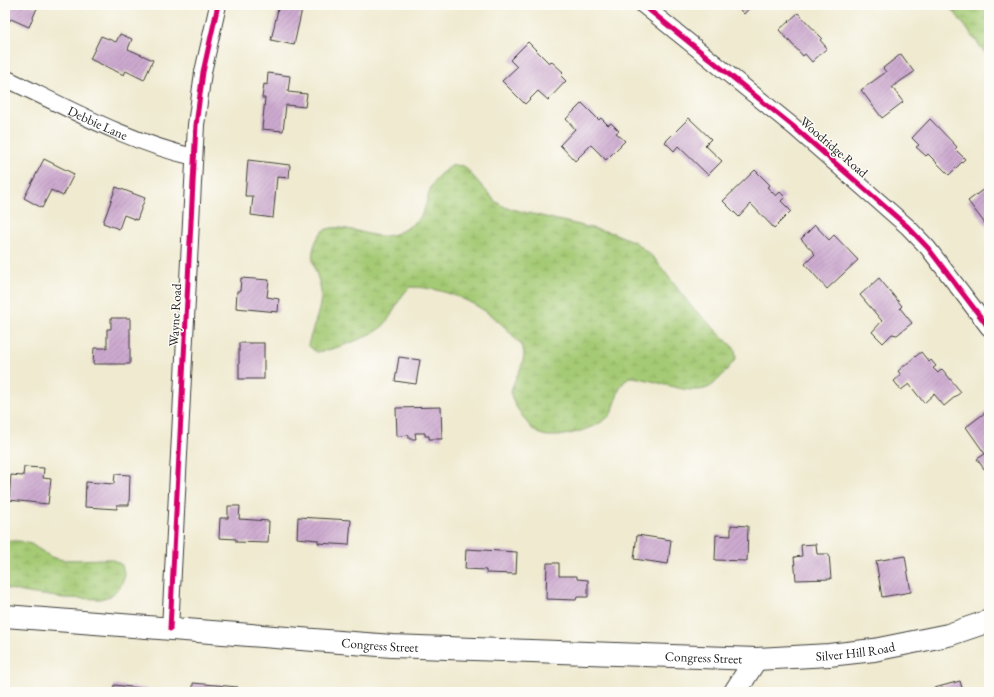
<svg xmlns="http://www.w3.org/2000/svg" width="994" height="697" viewBox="0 0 994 697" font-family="'EB Garamond',serif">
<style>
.wetland{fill:url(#wetland-marsh);stroke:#607348}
.building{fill:url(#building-hatch)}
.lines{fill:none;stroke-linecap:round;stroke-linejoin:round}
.street-casing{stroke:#3c3b37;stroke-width:18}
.secondary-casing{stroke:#3c3b37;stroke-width:24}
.street{stroke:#fff;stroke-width:16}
.secondary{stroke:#fff;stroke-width:22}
.cycleway-casing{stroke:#fdfcf7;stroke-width:8}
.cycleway{stroke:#d6006c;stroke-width:5}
.labels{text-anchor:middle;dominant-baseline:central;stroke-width:3;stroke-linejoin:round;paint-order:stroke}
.street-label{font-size:13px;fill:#1c1c1c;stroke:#fdfcf7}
</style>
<defs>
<pattern id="wetland-marsh" width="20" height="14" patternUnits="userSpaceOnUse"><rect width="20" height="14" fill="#a5ca74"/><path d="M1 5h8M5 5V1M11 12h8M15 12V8" fill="none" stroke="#8dad64"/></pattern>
<pattern id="building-hatch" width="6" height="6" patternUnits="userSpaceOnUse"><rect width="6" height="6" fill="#cca9cf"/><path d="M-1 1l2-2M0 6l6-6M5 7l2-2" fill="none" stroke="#af91b1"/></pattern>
</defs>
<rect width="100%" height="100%" fill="#fdfcf7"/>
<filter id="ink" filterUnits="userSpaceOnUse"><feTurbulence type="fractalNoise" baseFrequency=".025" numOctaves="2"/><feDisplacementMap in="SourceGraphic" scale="8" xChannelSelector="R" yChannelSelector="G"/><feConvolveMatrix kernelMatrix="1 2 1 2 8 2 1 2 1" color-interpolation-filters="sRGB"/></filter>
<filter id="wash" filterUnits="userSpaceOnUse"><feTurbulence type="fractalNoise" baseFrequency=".012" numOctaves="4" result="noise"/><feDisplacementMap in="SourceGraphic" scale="16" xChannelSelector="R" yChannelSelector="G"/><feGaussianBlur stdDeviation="0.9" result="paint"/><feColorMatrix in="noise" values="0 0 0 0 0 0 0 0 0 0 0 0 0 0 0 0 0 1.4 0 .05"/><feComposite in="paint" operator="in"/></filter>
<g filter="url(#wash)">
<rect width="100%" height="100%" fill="#efead0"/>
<g class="wetland">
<path d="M 949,5 L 989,5 L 989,58 Z"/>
<path d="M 453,165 L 464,166 L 496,202 L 507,208 L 613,233 L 635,242 L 654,258 L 691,306 L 735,349 L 736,359 C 728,367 720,380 711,386 C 692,399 652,377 629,377 C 626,380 623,383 621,386 C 615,396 616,412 606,419 C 593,429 555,441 540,434 C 532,431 526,421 521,414 C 517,408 511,400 511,393 C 513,377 527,365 523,349 C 523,345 517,341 514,337 C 490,308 449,287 410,287 C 397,299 395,312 384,325 C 373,336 332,351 316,352 L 308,345 C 312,330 319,314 321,298 C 323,274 302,262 320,234 C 331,219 366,236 381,236 C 392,237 405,230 414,223 C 429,212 425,194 435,180 C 439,174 447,169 453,165 Z"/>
<path d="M 5,541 L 19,541 L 31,544 L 51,557 L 63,560 L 111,559 L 122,565 L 125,576 L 120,587 L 111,596 L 100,599 L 64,598 L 28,593 L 5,588 Z"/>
</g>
<g id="blocks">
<g class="building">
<path d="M 5,5 L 30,5 L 37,8 L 29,27 L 11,19 L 9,22 L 5,20 Z"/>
<path d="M 279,5 L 303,5 L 294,45 L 271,40 Z"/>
<path d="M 735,5 L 752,5 L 744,14 Z"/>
<path d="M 798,13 L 822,38 L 820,40 L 827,48 L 812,62 L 805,54 L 803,56 L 779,30 Z"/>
<path d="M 120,34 L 132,39 L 128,49 L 153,60 L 144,80 L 126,71 L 124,75 L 90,59 L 101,36 L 116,42 Z"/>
<path d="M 528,42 L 549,63 L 551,61 L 563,72 L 560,75 L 566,81 L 548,100 L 538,91 L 525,104 L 502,81 L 517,67 L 510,60 Z"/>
<path d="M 901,54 L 914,72 L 892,87 L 903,102 L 882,118 L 861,90 L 886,72 L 883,68 Z"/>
<path d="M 268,73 L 290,76 L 288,92 L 307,94 L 305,107 L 286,105 L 283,131 L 262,129 L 265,98 L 262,98 L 264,84 L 267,85 Z"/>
<path d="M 582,103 L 599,120 L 601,118 L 608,125 L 611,123 L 619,131 L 616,133 L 625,141 L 606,160 L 591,145 L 575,161 L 560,145 L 575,129 L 566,119 Z"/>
<path d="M 689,118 L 711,139 L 705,145 L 722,161 L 708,175 L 678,146 L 674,151 L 665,142 Z"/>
<path d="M 930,119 L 957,147 L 955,149 L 965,159 L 949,175 L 928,154 L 926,156 L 916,147 L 919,145 L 912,138 Z"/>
<path d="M 44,159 L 74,174 L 63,196 L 51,190 L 42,208 L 24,198 Z"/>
<path d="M 248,160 L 290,165 L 289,178 L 277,177 L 273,218 L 251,215 L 253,196 L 245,196 Z"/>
<path d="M 755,170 L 770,185 L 767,187 L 776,196 L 780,192 L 785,197 L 781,201 L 791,211 L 774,228 L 751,204 L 739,217 L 723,201 Z"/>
<path d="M 989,185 L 989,229 L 968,201 Z"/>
<path d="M 116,187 L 145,198 L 137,220 L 124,215 L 119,229 L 103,223 Z"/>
<path d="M 815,225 L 829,240 L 834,235 L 858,260 L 827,289 L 805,264 L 815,254 L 801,239 Z"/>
<path d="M 241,278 L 269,280 L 267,297 L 279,299 L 278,312 L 236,308 L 237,291 L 240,291 Z"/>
<path d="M 879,278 L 902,306 L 900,308 L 912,323 L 897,335 L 892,334 L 883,343 L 872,332 L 882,321 L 860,295 Z"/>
<path d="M 111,318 L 130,318 L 130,364 L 93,364 L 94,348 L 107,348 L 107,329 L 111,329 Z"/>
<rect x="239" y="343" width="25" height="36"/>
<path d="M 921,352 L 929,362 L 931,360 L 936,366 L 933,368 L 938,373 L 942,369 L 961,392 L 944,406 L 934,394 L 924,403 L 909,384 L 901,390 L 894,381 L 901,375 L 898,371 Z"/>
<path d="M 399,357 L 420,360 L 416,384 L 395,381 Z"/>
<path d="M 441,407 L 442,439 L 429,439 L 429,436 L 425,436 L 425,433 L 415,433 L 416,439 L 409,439 L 409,435 L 397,436 L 396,408 Z"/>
<path d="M 986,412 L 989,416 L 989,466 L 984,469 L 977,459 L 985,454 L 966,427 Z"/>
<path d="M 24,467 L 44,468 L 43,478 L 51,479 L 48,504 L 9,500 L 11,475 L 23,476 Z"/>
<path d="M 115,474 L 130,475 L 129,505 L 117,505 L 117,509 L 85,507 L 86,482 L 114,484 Z"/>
<path d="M 228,506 L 240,506 L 239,519 L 269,521 L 268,543 L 236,542 L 236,539 L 219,538 L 220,518 L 228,518 Z"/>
<path d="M 298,517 L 351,520 L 349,545 L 318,543 L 318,540 L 297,538 Z"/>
<path d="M 731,525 L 748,526 L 747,561 L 715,560 L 716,535 L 731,536 Z"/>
<path d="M 637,535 L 671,540 L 668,564 L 634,559 Z"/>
<path d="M 816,544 L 817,554 L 829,554 L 831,579 L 796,580 L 794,557 L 802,556 L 801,545 Z"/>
<path d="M 466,549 L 517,552 L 516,574 L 486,573 L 486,570 L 465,569 Z"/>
<path d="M 905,556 L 911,592 L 882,597 L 876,561 Z"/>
<path d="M 547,563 L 559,563 L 559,576 L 577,576 L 577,579 L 588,580 L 588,597 L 577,597 L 576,600 L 546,599 Z"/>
<path d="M 960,681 L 963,692 L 932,692 L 931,689 Z"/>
<path d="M 193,683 L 238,687 L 237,692 L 193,692 Z"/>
<path d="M 114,685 L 148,689 L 147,692 L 113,692 Z"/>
</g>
</g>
</g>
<g filter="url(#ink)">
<use href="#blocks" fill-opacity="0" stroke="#3c3b37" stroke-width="1"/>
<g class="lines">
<defs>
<g id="street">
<path d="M 643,5 L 794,127 L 908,227 L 928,248 L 989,328"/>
<path id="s1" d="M 5,78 C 66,107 128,142 194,157"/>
<path d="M 170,629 L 196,125 L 203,72 L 218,5"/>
</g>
<g id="secondary">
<path id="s2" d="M 5,616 L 392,646 L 756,659 L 829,655 L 874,650 L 948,635 L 989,621"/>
<path d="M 735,692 L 756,659"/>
</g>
</defs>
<use href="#street" class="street-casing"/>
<use href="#secondary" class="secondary-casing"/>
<use href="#street" class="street"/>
<use href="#secondary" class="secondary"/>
<defs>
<g id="cycleway">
<path d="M 643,5 L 794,127 L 908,227 L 928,248 L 989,328"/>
<path d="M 170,629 L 196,125 L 203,72 L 218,5"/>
</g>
</defs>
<use href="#cycleway" class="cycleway-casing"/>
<use href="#cycleway" class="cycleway"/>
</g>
</g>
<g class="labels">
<g class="street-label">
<text stroke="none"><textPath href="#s1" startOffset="103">Debbie Lane</textPath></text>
<text transform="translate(834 147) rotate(41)">Woodridge Road</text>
<text transform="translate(175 315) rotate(-87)">Wayne Road</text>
<text stroke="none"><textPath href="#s2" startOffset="376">Congress Street</textPath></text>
<text stroke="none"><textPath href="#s2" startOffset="852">Silver Hill Road</textPath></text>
<text stroke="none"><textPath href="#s2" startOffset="700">Congress Street</textPath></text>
</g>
</g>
<rect width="994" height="697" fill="none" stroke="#fdfcf7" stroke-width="20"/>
</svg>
